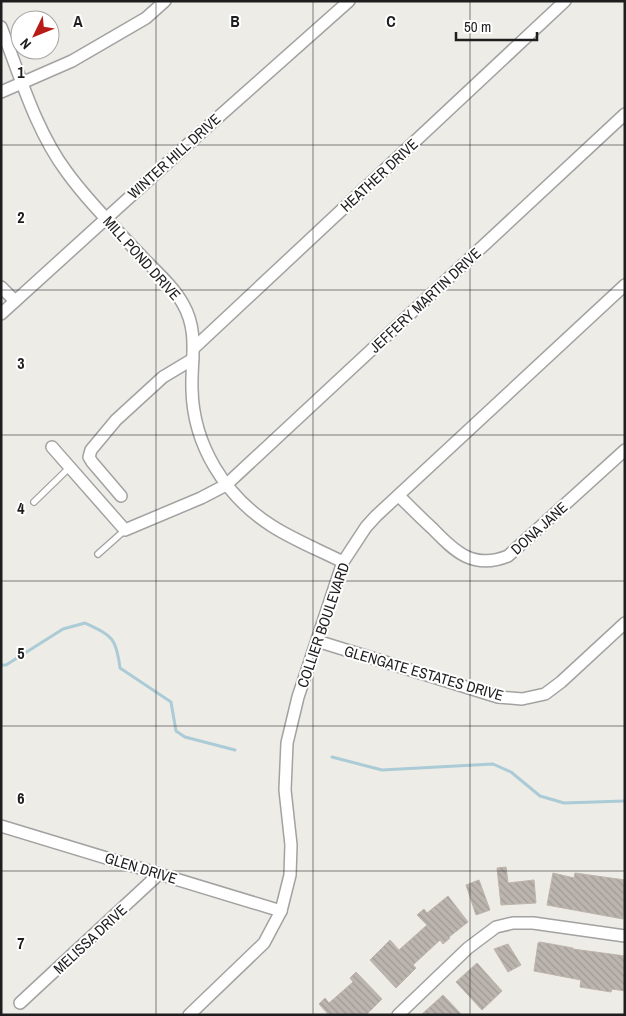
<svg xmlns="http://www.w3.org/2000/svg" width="626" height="1016" viewBox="0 0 626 1016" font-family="'Archivo Narrow',sans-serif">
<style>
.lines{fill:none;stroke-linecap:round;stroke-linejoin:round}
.stream{stroke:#abcbd7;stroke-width:3}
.building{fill:url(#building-back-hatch);stroke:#beb4aa}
.lane-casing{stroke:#a2a2a2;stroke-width:8}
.street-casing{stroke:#a2a2a2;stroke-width:14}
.lane{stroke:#fff;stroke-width:5.5}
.street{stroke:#fff;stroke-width:11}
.grid{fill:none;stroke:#1e1e1e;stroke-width:1;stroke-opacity:0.55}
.labels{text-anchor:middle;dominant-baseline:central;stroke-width:4;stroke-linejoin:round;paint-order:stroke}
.street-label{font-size:15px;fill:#1e1e1e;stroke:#fff}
.grid-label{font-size:16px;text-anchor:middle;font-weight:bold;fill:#1e1e1e;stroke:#fff;stroke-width:4;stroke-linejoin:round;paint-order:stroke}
</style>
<defs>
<pattern id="building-back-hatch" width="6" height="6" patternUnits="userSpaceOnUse" patternTransform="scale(1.25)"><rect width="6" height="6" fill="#bbb4af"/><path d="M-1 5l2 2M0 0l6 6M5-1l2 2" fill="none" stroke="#a09a96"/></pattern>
</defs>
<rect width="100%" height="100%" fill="#eeece6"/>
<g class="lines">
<g class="stream">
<path d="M 1,665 L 6,665 L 63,629 L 85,623 C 112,636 116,637 120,668 L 171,702 L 176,731 L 185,737 L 235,750"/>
<path d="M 332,757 L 382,770 L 493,764 L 511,772 L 540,796 L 564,803 L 625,801"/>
</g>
</g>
<g class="building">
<path d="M 506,867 L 508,883 L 534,880 L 536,903 L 501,905 L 497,868 Z"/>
<path d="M 553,873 L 574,878 L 575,873 L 625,880 L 623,919 L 547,905 Z"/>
<path d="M 479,880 L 490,910 L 476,915 L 466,885 Z"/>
<path d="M 448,896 L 468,922 L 449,937 L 450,938 L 443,944 L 440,940 L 413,965 L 416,968 L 396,988 L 370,960 L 390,940 L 399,950 L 427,925 L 417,915 L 424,909 L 427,913 Z"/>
<path d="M 540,942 L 573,948 L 573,949 L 625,956 L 625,991 L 612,989 L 611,992 L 580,987 L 581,980 L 534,971 L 538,943 Z"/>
<path d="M 508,944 L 521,965 L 508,972 L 494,949 Z"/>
<path d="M 477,963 L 502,991 L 482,1010 L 456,982 Z"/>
<path d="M 356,972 L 382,999 L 366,1015 L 329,1015 L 319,1004 L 325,998 L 329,1003 L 353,982 L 350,978 Z"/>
<path d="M 443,995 L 462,1015 L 421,1015 Z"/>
</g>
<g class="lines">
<defs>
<g id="lane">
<path d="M 34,502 L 70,467"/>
<path d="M 98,554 L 125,530"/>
</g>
<g id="street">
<path d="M 1,27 C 20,75 35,129 66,171 C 89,203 119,232 146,261 C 159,274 174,288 183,304 C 199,332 191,359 192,389 C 193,445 225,496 272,526 C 294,540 319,550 343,562"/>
<path d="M 1,92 L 72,61 L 146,18 L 165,1"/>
<path d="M 1,287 L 15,301"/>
<path d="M 1,314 L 197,136 L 349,1"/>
<path d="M 194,348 L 565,1"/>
<path d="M 52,447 L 125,530 L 201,498 L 226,485 L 625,114"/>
<path d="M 121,496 L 92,462 L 89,457 L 91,450 L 116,420 L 163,377 L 193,359"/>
<path d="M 399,496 C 410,507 421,518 433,529 C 455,552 474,570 508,556 L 625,450"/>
<path d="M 317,641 L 498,697 L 522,699 L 545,694 L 561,682 L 625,623"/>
<path d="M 1,826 L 281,911"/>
<path d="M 20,1003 L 159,874"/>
<path d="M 189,1015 L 264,943 L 281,911 L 290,875 L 291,845 L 285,790 L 287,743 L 298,697 L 343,562 L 366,527 L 376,516 L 625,285"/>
<path d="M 398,1015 L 468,948 L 496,927 L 513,923 L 533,923 L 625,936"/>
</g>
</defs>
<use href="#lane" class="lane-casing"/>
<use href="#street" class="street-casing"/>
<use href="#lane" class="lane"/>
<use href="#street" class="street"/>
</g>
<path class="grid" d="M 156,1 L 156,1015M 313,1 L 313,1015M 470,1 L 470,1015M 1,145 L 625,145M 1,290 L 625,290M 1,435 L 625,435M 1,581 L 625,581M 1,726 L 625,726M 1,871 L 625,871"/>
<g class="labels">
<g class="street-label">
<text transform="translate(174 156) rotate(-42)">WINTER HILL DRIVE</text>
<text transform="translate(379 175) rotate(-43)">HEATHER DRIVE</text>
<text transform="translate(142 258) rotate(48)">MILL POND DRIVE</text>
<text transform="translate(425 300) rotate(-43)">JEFFERY MARTIN DRIVE</text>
<text transform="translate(539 528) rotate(-42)">DONA JANE</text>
<text transform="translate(323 625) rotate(-71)">COLLIER BOULEVARD</text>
<text transform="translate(424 673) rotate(16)">GLENGATE ESTATES DRIVE</text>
<text transform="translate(141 868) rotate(17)">GLEN DRIVE</text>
<text transform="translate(90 939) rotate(-43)">MELISSA DRIVE</text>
</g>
</g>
<g class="grid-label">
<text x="78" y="27">A</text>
<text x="235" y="27">B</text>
<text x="391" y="27">C</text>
<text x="21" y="78">1</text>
<text x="21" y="223">2</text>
<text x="21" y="369">3</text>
<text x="21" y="514">4</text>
<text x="21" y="659">5</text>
<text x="21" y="804">6</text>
<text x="21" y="949">7</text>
</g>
<rect width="626" height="1016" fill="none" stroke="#1e1e1e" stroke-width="5"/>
<g transform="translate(35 35) rotate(227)"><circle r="24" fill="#ffffff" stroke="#a5a5a5"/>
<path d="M0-4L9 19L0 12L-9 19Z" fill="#b71d16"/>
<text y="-8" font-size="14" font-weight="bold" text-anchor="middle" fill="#1e1e1e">N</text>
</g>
<path d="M456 32v8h81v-8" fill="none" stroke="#1e1e1e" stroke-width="2.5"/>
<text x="464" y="32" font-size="15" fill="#1e1e1e" stroke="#ffffff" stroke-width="4" paint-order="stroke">50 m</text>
</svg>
